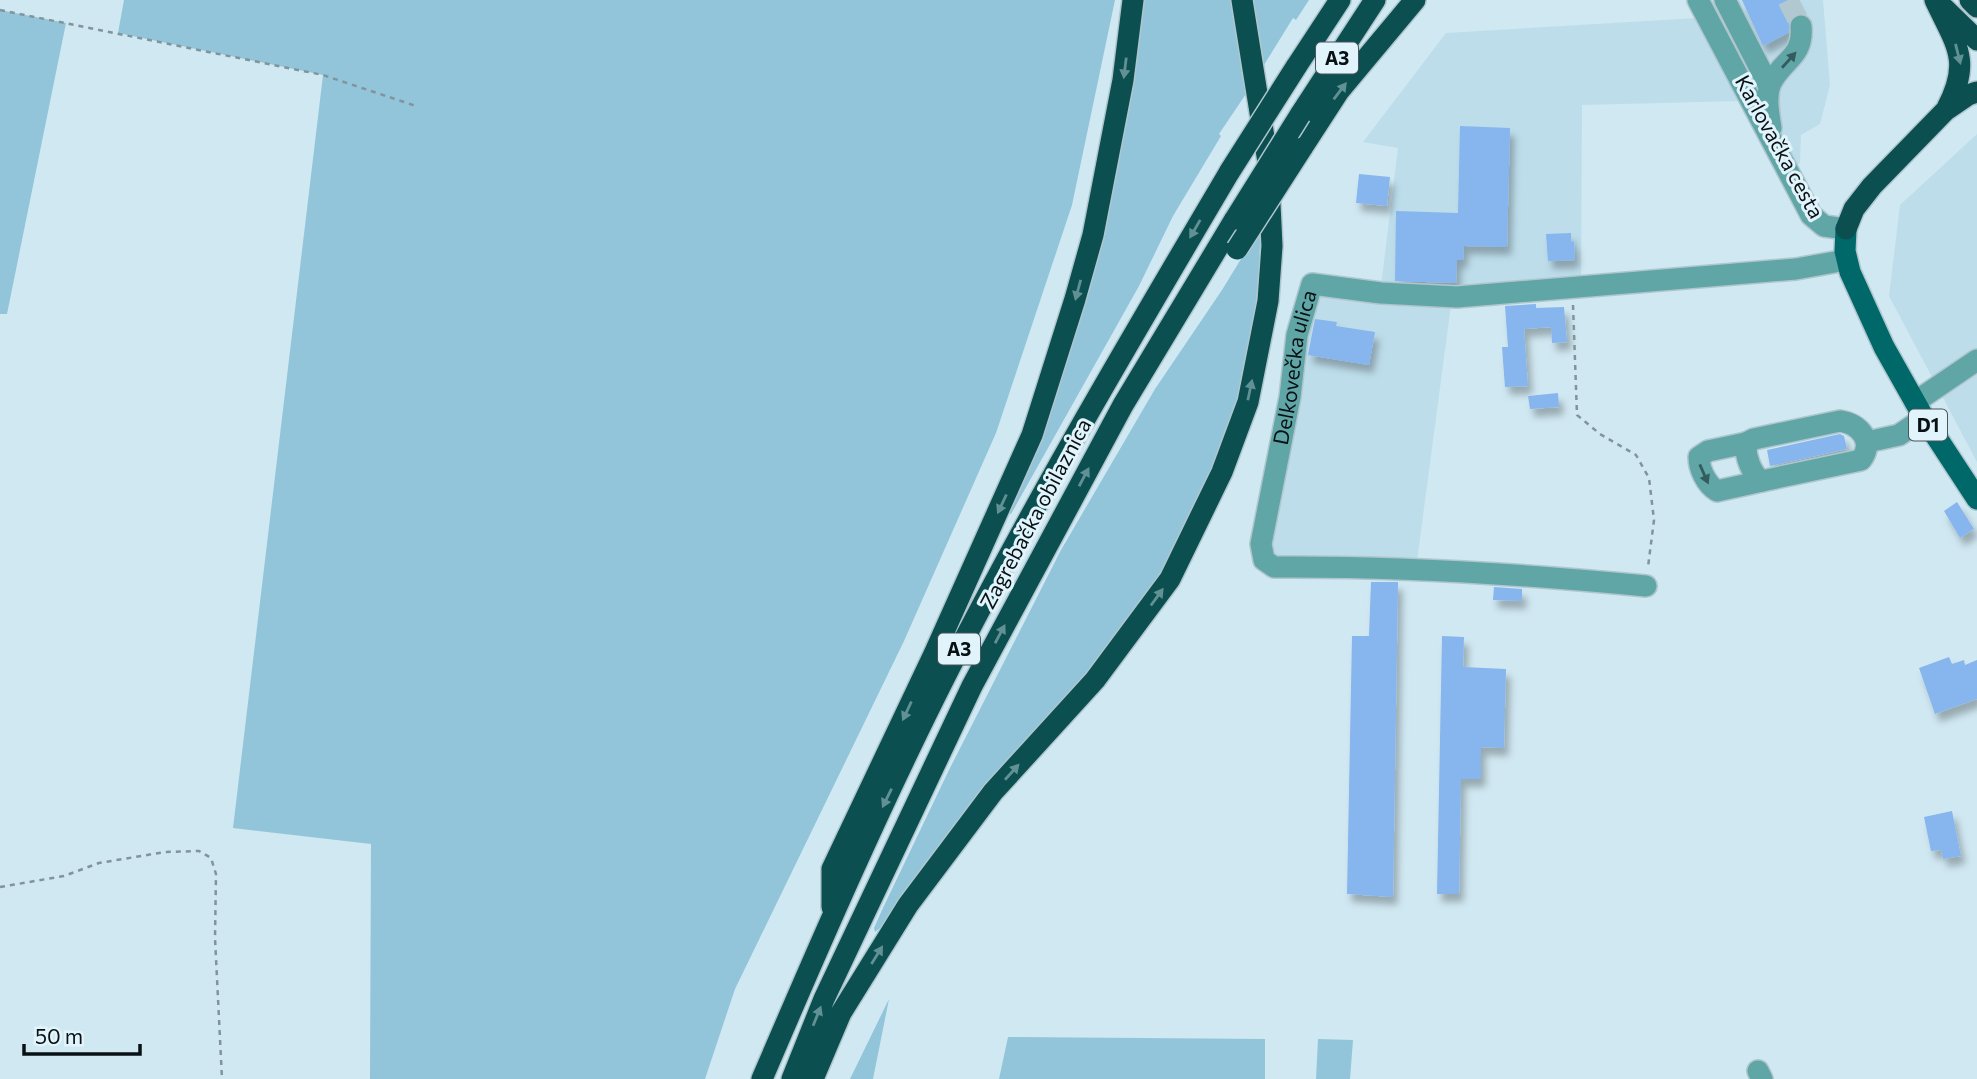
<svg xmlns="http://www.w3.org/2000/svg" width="1977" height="1079" font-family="Commissioner,sans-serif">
<defs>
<filter id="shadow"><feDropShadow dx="4.5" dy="8" stdDeviation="3.5" flood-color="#0004"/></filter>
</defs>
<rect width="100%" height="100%" fill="#d0e8f2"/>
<path fill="#bdddeb" d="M1689,0H1823L1830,85L1820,124L1801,135L1800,163L1779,176L1740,101L1582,105L1581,281L1462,289L1381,286L1398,148L1363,142L1446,33L1697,18Z
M1977,134V462L1889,296L1900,205Z
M1313,293L1451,305L1417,561H1287L1274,555L1268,545Z"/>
<path fill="#92c5da" d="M124,0H1115L1072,205L996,433L904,641L735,989L705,1079H370L371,844L233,828L323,75L118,33Z
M1142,0H1233L1250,88L1219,134L1221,136L1173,216L1139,286L1011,514L1008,513L1111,194L1129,102Z
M1252,0H1309L1296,20L1293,18L1264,65Z
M0,10L66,23L7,314H0Z
M1260,228C1261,349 1225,474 1159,576C1105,661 1032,733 968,811C954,828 938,846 924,864C912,881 890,922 875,932L874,928L882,910L949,770L1061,550L1155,389L1222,290Z
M889,999L873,1079H850Z
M1008,1037L1265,1039V1079H999Z
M1318,1039L1353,1040L1350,1079H1316Z"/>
<path fill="#87b5ee" filter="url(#shadow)" d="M1742,0H1793L1800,13L1790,19L1788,33L1763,46Z
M1460,126L1510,128L1507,247L1464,246L1463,260H1457L1456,283L1395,281L1396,211L1458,213Z
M1359,174L1390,177L1387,206L1356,203Z
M1571,233V242L1574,241L1575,260L1548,261L1546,234Z
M1536,304V308L1564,307L1567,342L1552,343L1551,327L1524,329L1528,386L1505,387L1502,347H1508L1505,306Z
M1315,319L1337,322L1336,326L1375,332L1369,365L1308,355Z
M1558,393L1559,407L1530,409L1528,396Z
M1840,434L1844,436L1847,449L1770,466L1767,450Z
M1957,502L1974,529L1960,538L1944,511Z
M1371,582H1398L1393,897L1347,894L1352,636H1369Z
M1494,587L1522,589V601L1493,600Z
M1442,636L1464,637L1463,667L1506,669L1504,748L1481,747V779H1461L1459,894H1437Z
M1949,657L1952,664L1964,660L1965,665L1977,660V699L1935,714L1919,668Z
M1952,811L1961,856L1943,859L1941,850L1931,851L1924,817Z"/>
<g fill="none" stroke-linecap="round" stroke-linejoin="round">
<path stroke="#b2c8d1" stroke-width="21" stroke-dasharray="21 10" stroke-linecap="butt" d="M1788,0L1801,26"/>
<defs>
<g id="minor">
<path d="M1698,0L1811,215L1824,226L1846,229"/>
<path d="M1725,0L1769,86"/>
<path d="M1771,128C1769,115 1765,96 1771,83C1783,59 1804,57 1801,26"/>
<path d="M1915,402L1977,360"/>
<path d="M1840,421C1860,424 1875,442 1861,460L1762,481C1751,474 1745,456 1746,443L1754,439Z"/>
<path d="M1867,442L1899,435L1924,418"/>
<path d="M1746,443L1708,451L1699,457C1699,469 1706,484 1717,491L1762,481"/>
<path id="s1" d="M1646,586C1522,574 1398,566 1274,567L1264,560L1261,544L1290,397L1297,335L1312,284L1381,293L1457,297L1796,269L1846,260"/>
<path d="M1758,1071L1762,1079"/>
</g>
<path id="major" d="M1846,229L1845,251L1850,272L1884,347L1924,418L1977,499"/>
<path id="highway" d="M1935,0C1956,45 1972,60 1947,108
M1970,0L1977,7
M1945,9L1977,40
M1296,67L1340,0
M1300,115L1375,0
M1302,148L1339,91L1415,0
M1846,229L1854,209L1872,186L1946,110L1968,95L1977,92
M832,907V869L934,654L1032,435L1075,299L1093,235L1123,80L1133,0
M762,1079C821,941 881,803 949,669C1036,499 1133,335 1230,171
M792,1079L824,999L972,686L1123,405L1235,219
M813,1079L841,1013L908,905L993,792L1095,680L1170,579L1222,472L1248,402L1268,301L1272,246L1268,162L1242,0"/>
</defs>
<use href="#minor" stroke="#b0c6ce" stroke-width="24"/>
<use href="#major" stroke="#b0c6ce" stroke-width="24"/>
<use href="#highway" stroke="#b0c6ce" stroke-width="24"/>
<path stroke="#82949b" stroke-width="2.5" stroke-dasharray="5 5" stroke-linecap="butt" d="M0,10L323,75L416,106
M1573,305L1577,415L1600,434L1636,455L1649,478L1654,520L1648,567
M0,887L64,876L99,863L165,852L199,851L211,858L216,874L215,938L222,1079"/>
<use href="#minor" stroke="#60a6a7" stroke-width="21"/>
<use href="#major" stroke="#01686a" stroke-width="21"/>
<use href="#highway" stroke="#0b4f51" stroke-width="21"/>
<defs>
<path id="highway-bridge" d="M1230,171L1296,67
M1235,219L1300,115
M1237,249L1302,148"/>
</defs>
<use href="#highway-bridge" stroke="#b0c6ce" stroke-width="24" stroke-linecap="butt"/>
<use href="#highway-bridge" stroke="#0b4f51" stroke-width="21"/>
</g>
<defs><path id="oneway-solid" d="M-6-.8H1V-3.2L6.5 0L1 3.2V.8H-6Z" transform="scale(1.75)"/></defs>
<g fill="#619195">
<use href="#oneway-solid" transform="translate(1958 54) rotate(76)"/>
<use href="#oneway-solid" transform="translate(1125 68) rotate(97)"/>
<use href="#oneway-solid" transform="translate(1340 91) rotate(-53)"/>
<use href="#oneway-solid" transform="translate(1195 229) rotate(120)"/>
<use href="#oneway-solid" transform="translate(1078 290) rotate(105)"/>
<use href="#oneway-solid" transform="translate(1250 390) rotate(-78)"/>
<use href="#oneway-solid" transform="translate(1084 477) rotate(-62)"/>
<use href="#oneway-solid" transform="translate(1002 504) rotate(115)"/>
<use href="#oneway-solid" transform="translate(1157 597) rotate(-54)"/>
<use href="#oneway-solid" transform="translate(1000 634) rotate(-62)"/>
<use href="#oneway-solid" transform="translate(907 711) rotate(115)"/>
<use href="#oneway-solid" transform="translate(1012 772) rotate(-48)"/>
<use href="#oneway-solid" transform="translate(887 798) rotate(116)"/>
<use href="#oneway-solid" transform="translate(877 955) rotate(-58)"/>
<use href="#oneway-solid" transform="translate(817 1016) rotate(-68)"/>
</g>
<g fill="#345c5e">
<use href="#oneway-solid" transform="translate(1789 60) rotate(-48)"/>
<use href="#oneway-solid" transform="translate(1704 474) rotate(66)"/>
</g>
<g text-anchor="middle" stroke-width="6" stroke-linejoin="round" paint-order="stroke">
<g fill="#e1f4fc" stroke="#49555a" stroke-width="2">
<rect x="1316" y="42.5" width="42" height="31" rx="5"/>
<rect x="1909" y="409.5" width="38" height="31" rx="5"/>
<rect x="938" y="633.5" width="42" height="31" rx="5"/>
</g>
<g font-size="19" font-weight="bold" fill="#081114">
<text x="1337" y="65">A3</text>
<text x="1928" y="432">D1</text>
<text x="959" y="656">A3</text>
</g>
<g font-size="21" fill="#081114" stroke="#e1f4fc">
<text transform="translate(1779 147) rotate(61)" y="7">Karlovačka cesta</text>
<text dy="7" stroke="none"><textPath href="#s1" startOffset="581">Delkovečka ulica</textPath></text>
<text transform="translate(1036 514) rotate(-62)" y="7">Zagrebačka obilaznica</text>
</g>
</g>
<path d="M24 1044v10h116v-10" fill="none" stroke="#081114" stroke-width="3.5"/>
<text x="35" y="1044" font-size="21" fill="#081114" stroke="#e1f4fc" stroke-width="5" paint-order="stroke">50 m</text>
</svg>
